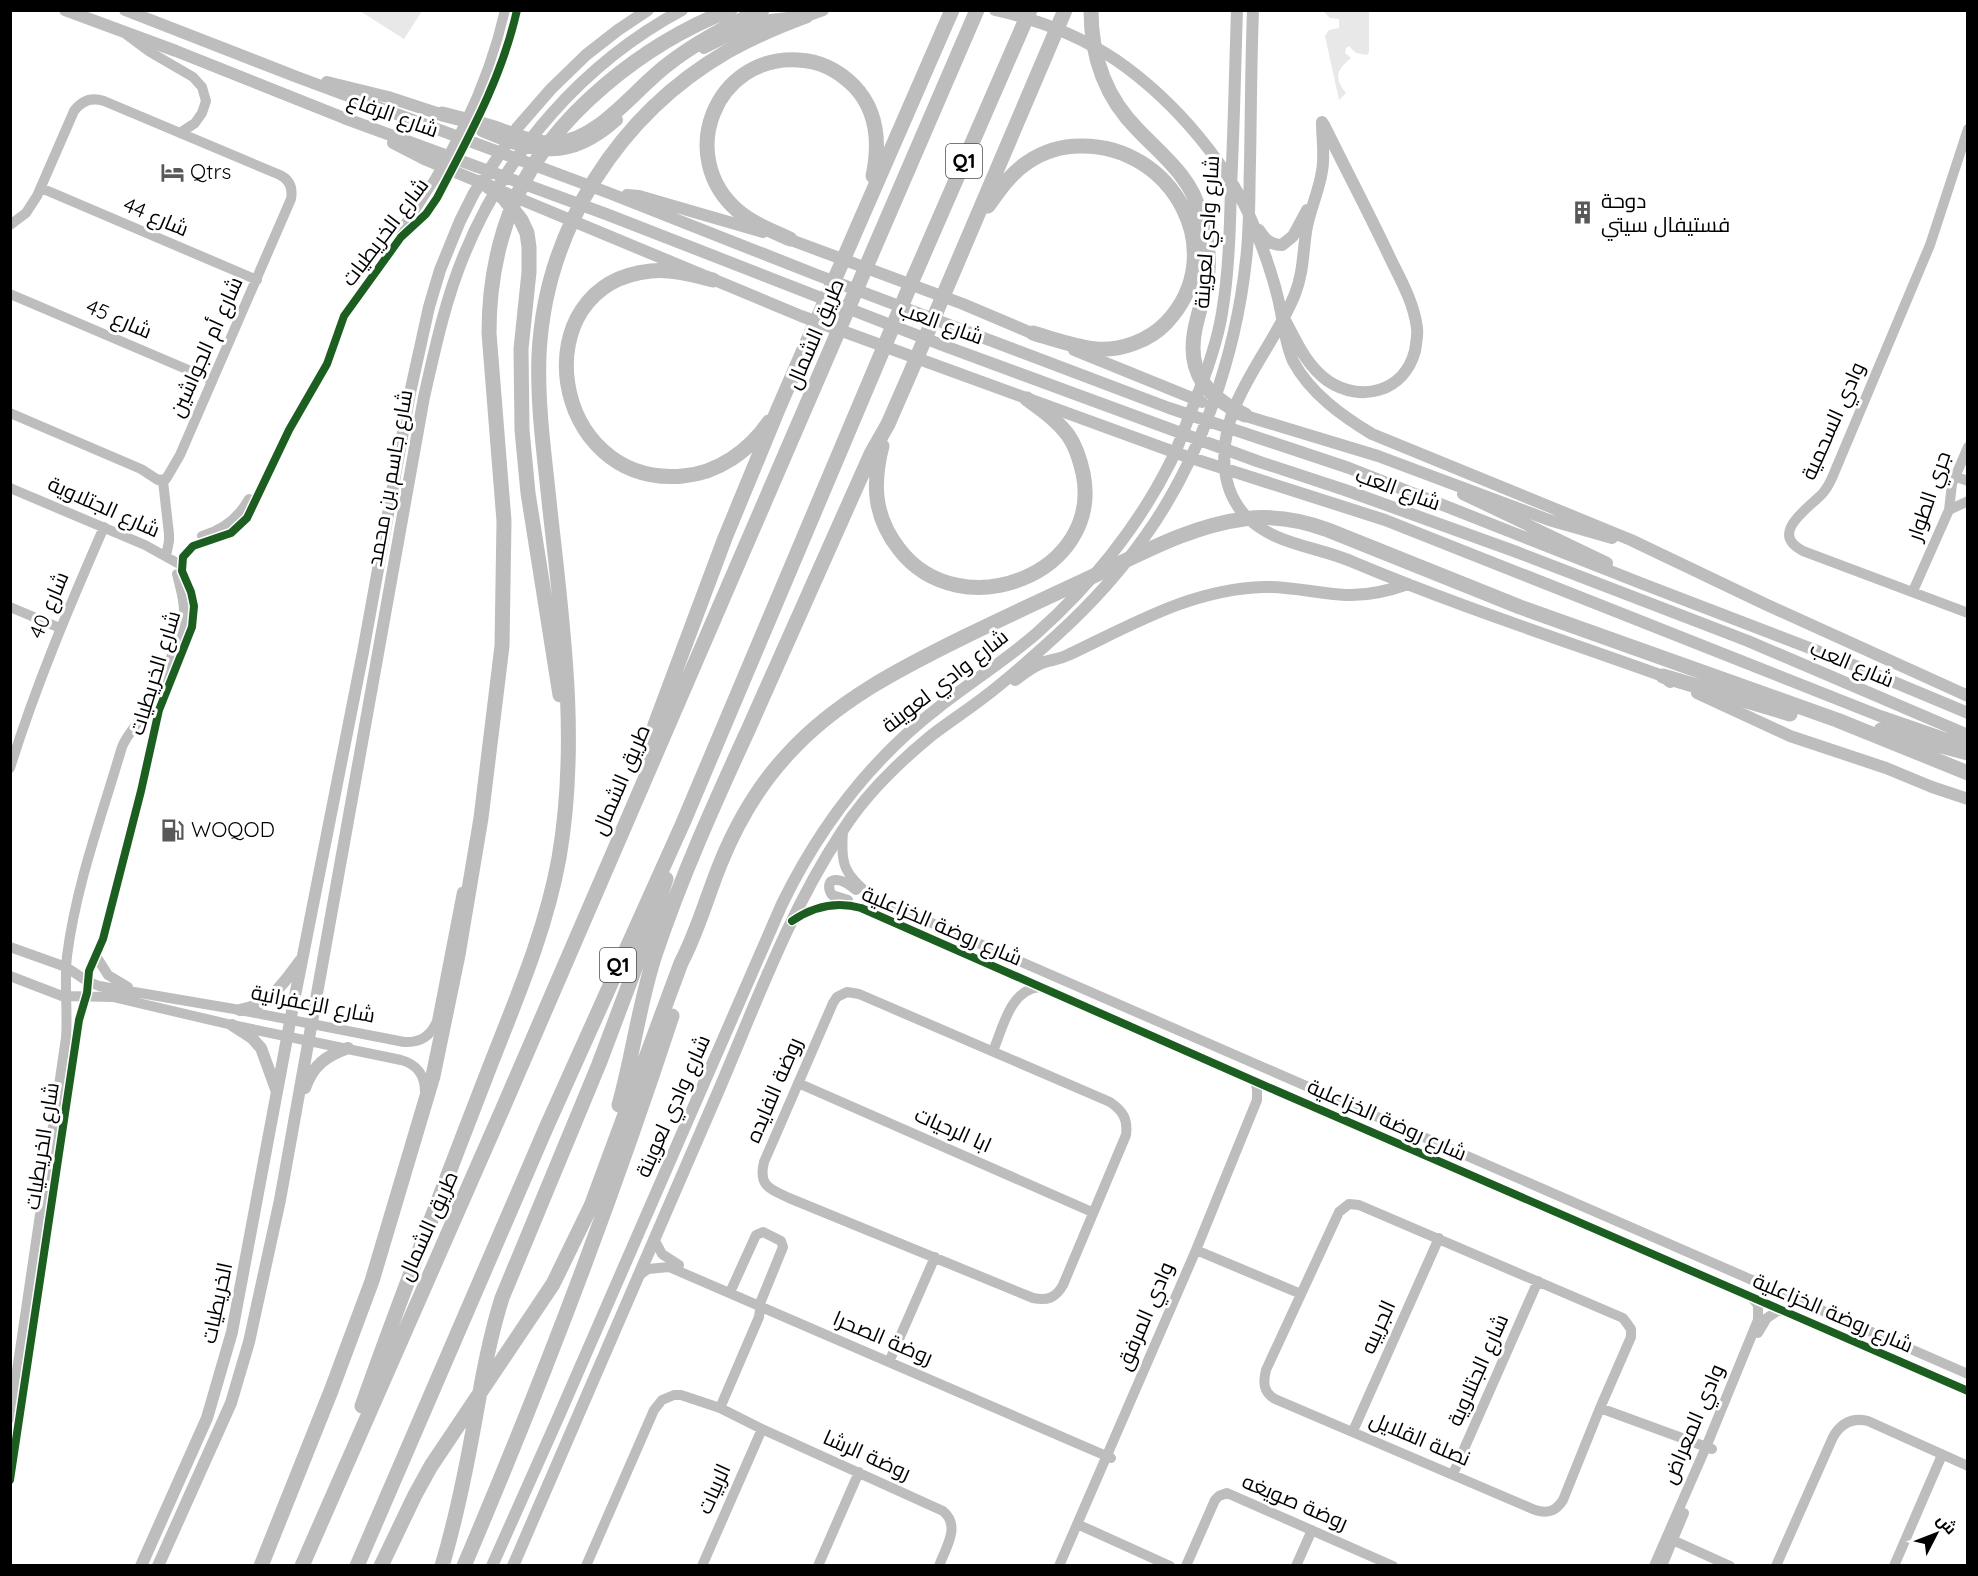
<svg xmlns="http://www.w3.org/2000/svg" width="1978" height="1576" font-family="Quicksand,Cairo,sans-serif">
<rect width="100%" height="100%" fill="#fff"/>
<path fill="#e8e8e8" d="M360,11H422L404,39Z
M1323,11H1369V52L1367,55L1356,53L1349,46L1346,48L1345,53L1351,58C1337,70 1333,77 1346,93L1339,100L1325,36L1329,30L1339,28V19L1330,18Z"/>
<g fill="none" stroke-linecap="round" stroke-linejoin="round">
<path stroke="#bdbdbd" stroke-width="10" d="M127,35L150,52L193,77L202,87L206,101L202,113L195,123L180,133
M1968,129L1930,245L1832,478C1829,484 1827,489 1822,494C1809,508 1768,533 1803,551L1968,613
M41,188L257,280
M10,225L26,213L37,196L74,111C82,100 92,97 104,101L280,175C290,180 293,188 291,199L180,455L166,479L158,480L141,469L10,413
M400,231C448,166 487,89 505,10
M10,294L212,380
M1954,476L1968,481
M163,481L169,534V541L166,556
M10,488L145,545L181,565
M1949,510L1968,501
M202,536C223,530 238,519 249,499
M1913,591L1949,510L1952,484L1968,447
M10,607L60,628
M10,768C36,685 69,607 104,527
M843,829C841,867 843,872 872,897L1968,1374
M848,900L832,895C828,889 827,879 837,880C844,880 851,886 856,890
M792,921C814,906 836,901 861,908L1277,1091L1968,1391
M10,947L66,967L87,981L99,986L240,1010L404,1042C420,1043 431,1036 437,1021L462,892
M96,956L108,975L128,987
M10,976L62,996L113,997L232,1025L401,1060C417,1064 425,1076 425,1092
M847,992L859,994L1110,1102C1123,1111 1128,1119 1126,1135L1063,1285C1056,1298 1047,1301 1033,1298L789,1198C770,1189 758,1186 764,1162L833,1003L837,997Z
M993,1051C1003,1028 1010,989 1040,987
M798,1083L1092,1212
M1349,1204L1359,1205L1623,1318L1631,1329V1337L1600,1408L1563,1500C1556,1511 1548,1514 1535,1510L1275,1399C1263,1392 1263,1382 1266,1370L1339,1212Z
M654,1239L662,1254L679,1265
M1196,1250L1301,1294
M637,1277L648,1269L669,1267L1111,1458
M1758,1333L1767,1318L1779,1310
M889,1362L935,1257
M720,1408L759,1317L761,1301L783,1247L781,1241L763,1232L756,1235L732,1288
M1600,1408L1712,1449
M10,1418L66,1038C68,1011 64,983 67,956C76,885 102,815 122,747C128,732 140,722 147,709C158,690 183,634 184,615C185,601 180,587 177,574
M1353,1431L1439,1238
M1453,1474L1538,1281
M10,1480L79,1020L87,993L89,971L103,939L141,791L159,710L192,627L194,606L191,592L182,571L183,557L193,546L231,533L247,518L289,430L327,364L344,316L401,237L426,214L437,198C468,138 502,78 517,10
M1077,1524L1170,1566
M1668,1538L1730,1566
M586,1566L654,1410L662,1400L674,1395H681L720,1408L762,1429L943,1511C961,1526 946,1547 939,1566
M702,1566L762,1429
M818,1566L859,1472
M1059,1566L1196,1250L1257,1100V1089L1255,1081
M1186,1566L1215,1500L1219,1496L1227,1493L1393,1566
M1296,1566L1312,1530
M1654,1566L1706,1447L1758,1320V1305L1752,1298
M1662,1566L1684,1513
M1776,1566L1833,1437C1841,1423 1852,1417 1868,1421L1968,1466
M1894,1566L1942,1455"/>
<path stroke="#bdbdbd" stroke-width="12" d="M65,10L176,51L344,118L606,214L942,345L1257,461L1345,490L1514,551L1748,641L1968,735
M125,10L297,77L609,193L817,275L1169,408L1349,468L1643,584L1846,662L1968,713
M995,10C1036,19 1080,36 1116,60C1174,100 1233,168 1257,234C1267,259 1276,286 1281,312C1284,329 1286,345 1293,361C1310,393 1342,416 1372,434L1631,540L1765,604L1968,696
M704,48L728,36L770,20L806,16L823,10
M327,82L388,97L449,117
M1322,122C1322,138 1325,155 1322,171C1319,192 1309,211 1306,232C1303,253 1303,274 1295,294C1280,332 1253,365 1237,402C1221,437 1217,482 1243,513C1271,545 1317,546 1353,562C1455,605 1560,639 1663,676L1670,682
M482,131C536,154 569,163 617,120
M393,143L424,159L801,316L1185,456L1385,520L1880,716L1964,745
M627,195L639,196L763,232
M1259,230C1265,239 1270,245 1282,245L1293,236L1307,210
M783,237L963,304L1041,337
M1286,322C1297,343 1307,366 1328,381C1361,403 1404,392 1415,351C1416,343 1418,336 1417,328C1414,304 1402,282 1391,260C1370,215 1346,170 1324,125
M1074,350L1202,402
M1236,413L1378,456L1549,520L1612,538
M1463,494L1607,563
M1015,680C1023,674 1032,667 1042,663C1050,660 1060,659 1068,655C1132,625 1191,589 1264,587C1291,586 1319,594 1346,595C1367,596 1388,591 1408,584
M1697,693L1790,736L1886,768L1932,787L1968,799
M240,1010C270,1005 283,984 300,961
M232,1025L252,1038L261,1048L277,1092
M305,1088C313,1065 326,1056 348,1048
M141,1566L207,1418L232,1332L293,1006L363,652L410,393L429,307L440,270L460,221L474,193L517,128L551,89L586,55L618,30L648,10
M158,1566L231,1403L249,1342L280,1200L424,397C435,349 445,301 464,255C506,152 583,63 682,10
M492,1566L558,1418L782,904C820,826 870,760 939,707C971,682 1006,660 1037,633C1090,586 1138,527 1170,463C1180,444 1186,423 1194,404C1206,374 1217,344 1222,313C1229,271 1230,228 1231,186C1234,127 1235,69 1237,10
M513,1566C580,1410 647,1254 715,1099C754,1009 787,915 841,833C864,796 899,762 932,735C949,722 966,711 983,698C1008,679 1034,656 1057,635C1090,605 1121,571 1146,535C1201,458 1236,354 1246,260C1250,228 1249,195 1250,162C1251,112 1251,61 1253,10"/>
<path stroke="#bdbdbd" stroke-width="15" d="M1091,10C1091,56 1106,98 1138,130C1163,156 1191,177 1200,213C1205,232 1210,251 1208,271C1206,291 1199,310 1195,329C1186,374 1208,397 1245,415
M442,114C458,118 475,122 491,127C513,134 533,145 557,143C599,140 634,90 667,65C696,42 729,25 762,10
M488,186L504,198L521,220L527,233L529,247V272L521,349L522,430L528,493L560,695
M988,206C1000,189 1011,173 1028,162C1043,152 1062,146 1080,146C1172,144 1233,253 1166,323C1149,341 1120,351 1096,349C1075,347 1053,339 1033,333
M790,239C772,231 752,223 738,211C675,157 715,55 798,60C821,61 838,70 854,86C878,111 880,143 873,176
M713,280C693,275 672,269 651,271C520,284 549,488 683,476C718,473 749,451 769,422
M882,446C872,485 874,517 899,549C960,629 1104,574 1083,473C1080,460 1076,446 1068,435C1057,420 1042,410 1027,399
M1663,676L1790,714
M1881,730L1968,753
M647,753L655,725L725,538L779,407L952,10
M619,1105C633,1055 639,1004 655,955C681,877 715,802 749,728C789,637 830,546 871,454L888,424L912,369L1065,10
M362,1406C401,1296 443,1188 485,1079C513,1006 545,935 559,858C579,742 563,626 550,510C545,459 537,407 539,355C545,229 619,114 728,51C753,37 779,26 806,16
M261,1566L331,1391L372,1281L433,1076L458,955L481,818L502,646L504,521L489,333C489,288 497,242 515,200C552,115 645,43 730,10
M302,1566L503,1108L977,10
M357,1566L546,1128L683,823L912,281L1030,10
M381,1566L415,1495L431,1466L553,1284L591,1206L681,963C698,931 707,896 721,862C737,823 759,785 788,754C836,701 901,668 964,637C1005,617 1046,598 1087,579C1137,556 1189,526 1244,519C1272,515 1301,520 1328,530L1520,607L1837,720L1968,773
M442,1566C457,1516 467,1465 476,1414C483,1375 490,1336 502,1298L599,1064L648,934L666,879
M464,1566C541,1385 611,1202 672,1016"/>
<defs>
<path id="cycleway" d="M792,921C814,906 836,901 861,908L1277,1091L1968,1391
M10,1480L79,1020L87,993L89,971L103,939L141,791L159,710L192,627L194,606L191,592L182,571L183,557L193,546L231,533L247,518L289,430L327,364L344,316L401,237L426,214L437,198C468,138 502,78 517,10"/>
</defs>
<use href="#cycleway" stroke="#fff" stroke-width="11"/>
<use href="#cycleway" stroke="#1b5e20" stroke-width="8"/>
</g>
<defs>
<symbol id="hotel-bare" viewBox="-9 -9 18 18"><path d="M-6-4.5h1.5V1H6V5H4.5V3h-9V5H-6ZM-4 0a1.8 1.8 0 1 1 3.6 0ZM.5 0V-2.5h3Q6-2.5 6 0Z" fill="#595959" stroke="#fff" stroke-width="2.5" paint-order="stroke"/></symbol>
<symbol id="building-bare" viewBox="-9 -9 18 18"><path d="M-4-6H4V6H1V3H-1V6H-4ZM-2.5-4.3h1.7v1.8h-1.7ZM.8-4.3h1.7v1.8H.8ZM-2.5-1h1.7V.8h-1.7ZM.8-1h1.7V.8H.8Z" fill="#595959" stroke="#fff" stroke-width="2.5" paint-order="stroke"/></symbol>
<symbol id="fuel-bare" viewBox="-9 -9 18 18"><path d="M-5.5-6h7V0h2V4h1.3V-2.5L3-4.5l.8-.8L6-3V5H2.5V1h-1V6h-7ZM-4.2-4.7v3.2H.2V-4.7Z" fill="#595959" stroke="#fff" stroke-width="2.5" paint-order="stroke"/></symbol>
</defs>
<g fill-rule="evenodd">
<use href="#hotel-bare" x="156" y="156" width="33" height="33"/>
<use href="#building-bare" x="1566" y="196" width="33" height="33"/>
<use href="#fuel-bare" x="156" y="814" width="33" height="33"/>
</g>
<g text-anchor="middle" stroke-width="6" stroke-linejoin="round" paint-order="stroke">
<g fill="#fff" stroke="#4c4c4c" stroke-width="1.5">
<rect x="946" y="144" width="36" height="34" rx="4.5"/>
<rect x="600" y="948" width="36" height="34" rx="4.5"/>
</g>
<g font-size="20" font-weight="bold" fill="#000">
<text x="964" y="168">Q1</text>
<text x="618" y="972">Q1</text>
</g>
<g font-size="21" fill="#000" stroke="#fff">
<text transform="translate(393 115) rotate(20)" y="7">شارع الرفاع</text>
<text transform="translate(156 217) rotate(23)" y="7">شارع 44</text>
<text transform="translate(385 232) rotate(-53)" y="7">شارع الخريطيات</text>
<text transform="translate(1207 232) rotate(-86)" y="7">شارع وادي لعوينة</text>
<text transform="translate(119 319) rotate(23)" y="7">شارع 45</text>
<text transform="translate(941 323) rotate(20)" y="7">شارع العب</text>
<text transform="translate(815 334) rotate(-67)" y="7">طريق الشمال</text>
<text transform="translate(206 347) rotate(-66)" y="7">شارع أم الجواشين</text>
<text transform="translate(1833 421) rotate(-66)" y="7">وادي السحمية</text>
<text transform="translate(390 478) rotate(-80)" y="7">شارع جاسم بن محمد</text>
<text transform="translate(1398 489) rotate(20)" y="7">شارع العب</text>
<text transform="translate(1929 496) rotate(-71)" y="7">جري الطوار</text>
<text transform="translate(104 507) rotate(24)" y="7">شارع الجتلاوية</text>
<text transform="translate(49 605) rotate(-67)" y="7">شارع 40</text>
<text transform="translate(1852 664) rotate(23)" y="7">شارع العب</text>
<text transform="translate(155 673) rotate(-73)" y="7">شارع الخريطيات</text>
<text transform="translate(945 681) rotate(-38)" y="7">شارع وادي لعوينة</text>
<text transform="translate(621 780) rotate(-67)" y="7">طريق الشمال</text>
<text transform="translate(942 926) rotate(23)" y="7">شارع روضة الخزاعلية</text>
<text transform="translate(313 1004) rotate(11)" y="7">شارع الزعفرانية</text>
<text transform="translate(774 1090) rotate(-67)" y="7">روضة الفايده</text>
<text transform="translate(673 1106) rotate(-66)" y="7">شارع وادي لعوينة</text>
<text transform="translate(1387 1120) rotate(24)" y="7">شارع روضة الخزاعلية</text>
<text transform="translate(953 1130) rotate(24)" y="7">ابا الرحيات</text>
<text transform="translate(42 1146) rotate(-81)" y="7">شارع الخريطيات</text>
<text transform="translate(428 1226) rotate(-66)" y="7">طريق الشمال</text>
<text transform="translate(217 1303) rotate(-78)" y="7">الخريطيات</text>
<text transform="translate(1833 1313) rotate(23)" y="7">شارع روضة الخزاعلية</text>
<text transform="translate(1145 1316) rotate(-67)" y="7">وادي المرفق</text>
<text transform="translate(1378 1327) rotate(-66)" y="7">الجريبه</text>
<text transform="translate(883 1338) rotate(23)" y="7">روضة الصحرا</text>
<text transform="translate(1478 1370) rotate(-66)" y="7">شارع الجتلاوية</text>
<text transform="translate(1693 1424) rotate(-67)" y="7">وادي المعراض</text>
<text transform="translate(1420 1439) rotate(23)" y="7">نصلة القلايل</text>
<text transform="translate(867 1455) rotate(24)" y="7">روضة الرشا</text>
<text transform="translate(714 1489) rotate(-66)" y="7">الربيات</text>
<text transform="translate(1295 1502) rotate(23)" y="7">روضة صويغه</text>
</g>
<g font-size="21" fill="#000" stroke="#fff" text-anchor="start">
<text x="190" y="179">Qtrs</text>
<text x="1601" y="208">دوحة<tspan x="1601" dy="24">فستيفال سيتي</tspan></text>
<text x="191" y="837">WOQOD</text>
</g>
</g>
<rect width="1978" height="1576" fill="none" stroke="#000000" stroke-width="24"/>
<g transform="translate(1936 1534) rotate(48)" stroke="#ffffff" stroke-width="4.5" paint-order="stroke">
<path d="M0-4.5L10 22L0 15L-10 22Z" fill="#000000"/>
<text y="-9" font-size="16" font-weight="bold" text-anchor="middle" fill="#000000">ش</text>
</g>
</svg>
